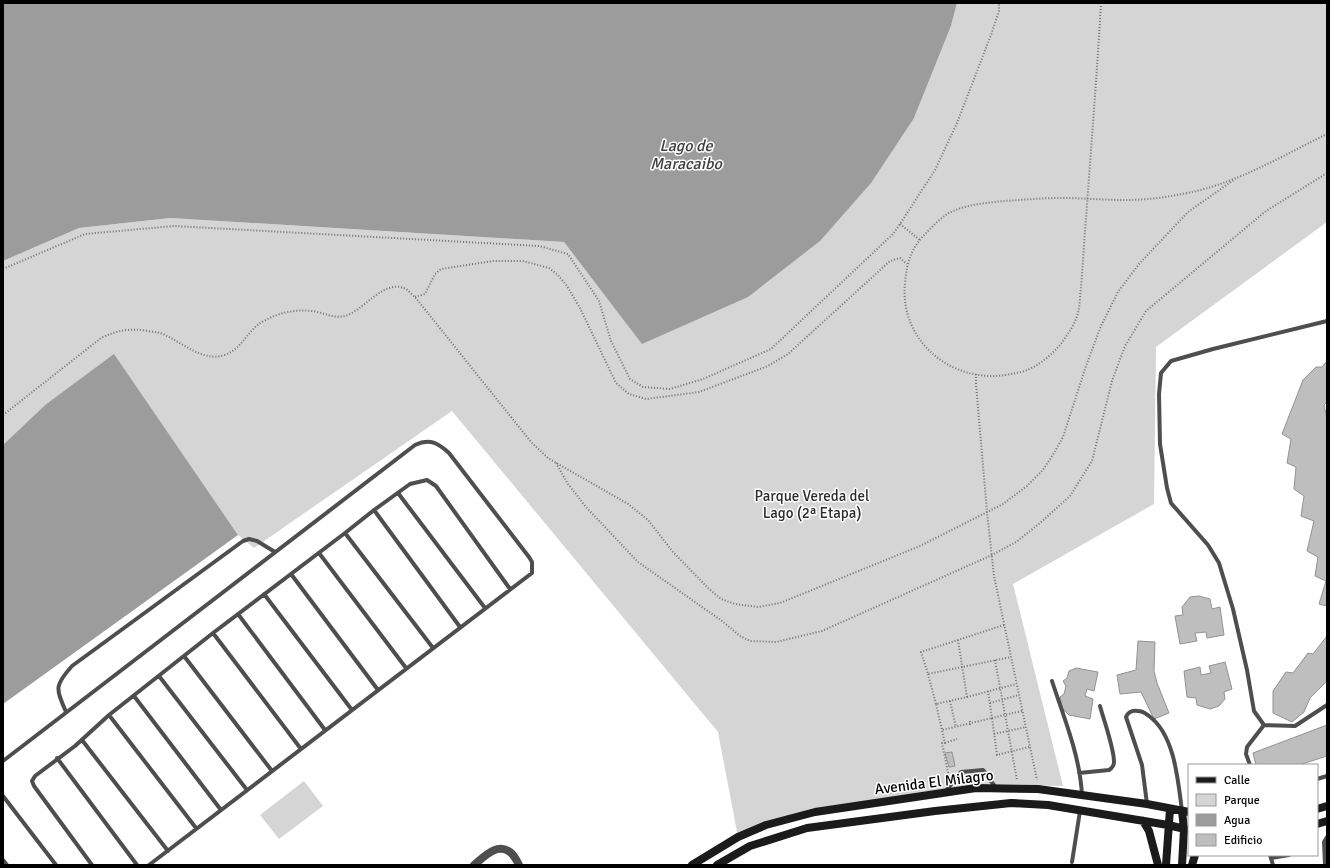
<svg xmlns="http://www.w3.org/2000/svg" width="1330" height="868" font-family="Signika,sans-serif">
<rect width="100%" height="100%" fill="#fff"/>
<path fill="#d5d5d5" d="M957,3H1327V222L1156,347L1154,504L1013,584L1063,786L973,784L874,803L815,812L738,837L718,732L452,411L254,548L238,535L114,355L45,405L3,445V261L79,228L170,218L564,242L642,343L914,118L951,26Z
M304,781L323,806L279,839L260,815Z"/>
<path fill="#9c9c9c" d="M3,3H957L951,26L914,118L871,183L820,241L748,297L642,344L564,242L170,218L79,228L3,261Z
M114,354L238,535L3,704V445L45,405Z"/>
<path fill="#bebebe" stroke="#929292" d="M1327,361V402L1324,405L1327,418V606L1319,604L1326,581L1315,576L1318,557L1307,551L1314,521L1301,516L1304,496L1294,489L1296,467L1287,463L1291,439L1282,434L1303,380L1316,367H1322Z
M1199,596L1210,599L1212,609L1220,607L1224,635L1207,638L1206,632L1195,633L1197,641L1180,644L1175,616L1183,615L1182,607L1190,597Z
M1327,636V681L1310,698L1304,712L1292,722L1273,713V691L1286,672L1293,673L1308,653L1313,654Z
M1138,641L1155,642L1154,671L1157,683L1169,713L1154,719L1141,692L1120,694L1117,675L1136,670Z
M1225,662L1232,689L1224,692L1225,699L1219,706L1210,709L1197,705L1196,698L1187,697L1184,671L1200,667L1201,675L1211,673L1209,666Z
M1076,668L1098,672L1094,691L1087,689L1085,696L1093,699L1090,719L1069,715L1062,708L1060,697L1064,694L1066,686L1063,681L1067,678L1069,671Z
M1327,725V756L1299,765H1256L1253,753Z
M952,752L955,766L949,767L945,753Z"/>
<g fill="none" stroke-linecap="round" stroke-linejoin="round">
<path stroke="#707070" stroke-width="2" stroke-dasharray="1 2" stroke-linecap="butt" d="M1101,3C1097,75 1091,147 1086,219C1084,241 1083,264 1081,287C1080,295 1080,305 1078,313C1075,324 1067,336 1060,345C1051,355 1040,365 1027,370C1022,372 1016,373 1011,374C955,386 899,343 905,283C907,261 911,248 927,232C933,226 940,219 947,214C963,205 985,203 1003,201C1022,200 1041,198 1061,198C1082,198 1103,200 1124,200C1143,200 1163,198 1182,194C1234,185 1280,157 1327,134
M900,224L920,240
M3,269L85,234L174,226L539,246L568,254L599,301L611,341L630,379L643,387L670,389L703,379L771,349L893,234L900,224L935,170L957,123L991,35L999,11V3
M415,297L425,294L435,274L441,269L493,261H523L549,268L558,275L567,286L580,308L616,383L629,394L646,399L699,392L768,366L788,354L890,261L900,258L907,264
M976,374V384L987,512L994,576L1037,780
M3,415L101,338C118,330 130,328 148,331C153,332 158,332 163,334C183,343 205,364 227,354C243,347 248,330 262,322C277,313 295,309 312,311C323,312 333,319 345,316C365,310 384,278 406,289C409,291 412,295 415,297L531,442L548,458L628,504L648,520L673,552L708,588L721,599L735,604L758,607L780,603L920,546L1003,504L1027,486L1043,470L1054,453L1063,437L1086,366L1101,326L1118,292L1139,264L1188,212L1235,179
M556,463L568,484L586,507L638,562L722,621L740,636L750,641L776,642L822,631L992,555L1016,542L1040,523L1070,496L1092,461L1112,381L1125,346L1146,311L1266,211L1327,173
M1004,625L921,652L928,674L1011,657
M958,640L967,697L936,704L942,730L992,718L997,755L1029,747
M995,660L1017,780
M928,674L936,704
M988,691L992,718L1022,711
M967,697L1016,684
M950,701L956,727
M990,703L1019,695
M970,721V726
M942,731L945,743H942L949,777
M994,734L1026,727
M945,743L957,739"/>
<path stroke="#4e4e4e" stroke-width="4" d="M398,493L485,608
M374,510L460,627
M345,533L433,648
M319,553L406,668
M291,574L378,690
M264,594L352,710
M238,614L325,730
M213,633L301,749
M184,656L272,771
M159,676L247,790
M1052,681C1064,718 1080,756 1082,795
M134,696L221,810
M66,712C56,688 54,686 72,666L243,541L249,539L257,541L275,552
M109,715L196,828
M1264,725L1254,711L1247,670L1233,609L1219,563L1208,545L1171,503L1167,488L1160,444L1159,394L1161,373L1171,361L1213,349L1327,321
M1264,725L1295,726L1327,705
M82,740L168,851
M57,758L137,865
M3,761L415,445C430,438 438,443 449,453L529,557L532,562V573L149,865
M1250,765L1246,754L1247,747L1264,725
M1079,773L1109,770C1112,768 1114,766 1114,762C1114,748 1104,721 1100,706
M1317,779L1327,776
M945,792L961,772L983,770L996,788
M3,796L56,865
M1147,804L1142,765L1126,717C1128,712 1132,710 1138,711C1143,711 1145,713 1149,716C1175,735 1178,781 1182,811
M1270,855L1273,865
M1271,858L1289,855
M3,860L7,865
M1072,862L1080,811
M92,865L34,786L32,781L35,776L75,746L109,715L213,633L345,533L374,510L410,484L427,480L436,486L510,589
M1325,865L1324,842L1327,837"/>
<path stroke="#4e4e4e" stroke-width="8" d="M474,865C484,857 497,842 510,852C514,855 517,861 519,865"/>
<path stroke="#1b1b1b" stroke-width="8" d="M1317,809L1327,806
M1182,811L1184,829L1182,865
M1143,821L1149,831L1158,865
M1317,824L1327,821
M692,865L738,837L766,825L815,812L976,788L1038,789L1147,804L1189,812
M717,865L750,846L807,828L935,811L1011,803L1048,805L1168,825L1189,830
M1166,865L1170,809
M1192,865L1195,855"/>
</g>
<g text-anchor="middle" stroke-width="3" stroke-linejoin="round" paint-order="stroke">
<g font-size="15" fill="#2c2c2c" stroke="#fff">
<text x="812" y="501">Parque Vereda del<tspan x="812" dy="17">Lago (2ª Etapa)</tspan></text>
</g>
<g font-size="15" fill="#000" stroke="#fff">
<text transform="translate(934 782) rotate(-7)" y="5">Avenida El Milagro</text>
</g>
<g font-size="16" font-style="italic" fill="#3d3d3d" stroke="#fff">
<text x="686" y="151">Lago de<tspan x="686" dy="18">Maracaibo</tspan></text>
</g>
</g>
<rect width="1330" height="868" fill="none" stroke="#000000" stroke-width="8"/>
<rect x="1188" y="764" width="130" height="92" fill="#ffffff" stroke="#999999"/>
<rect x="1196" y="777" width="20" height="6" fill="#1b1b1b" stroke="#999999"/>
<text x="1224" y="784" font-size="12" fill="#000000">Calle</text>
<rect x="1196" y="794" width="20" height="12" fill="#d5d5d5" stroke="#999999"/>
<text x="1224" y="804" font-size="12" fill="#000000">Parque</text>
<rect x="1196" y="814" width="20" height="12" fill="#9c9c9c" stroke="#999999"/>
<text x="1224" y="824" font-size="12" fill="#000000">Agua</text>
<rect x="1196" y="834" width="20" height="12" fill="#bebebe" stroke="#999999"/>
<text x="1224" y="844" font-size="12" fill="#000000">Edificio</text>
</svg>
